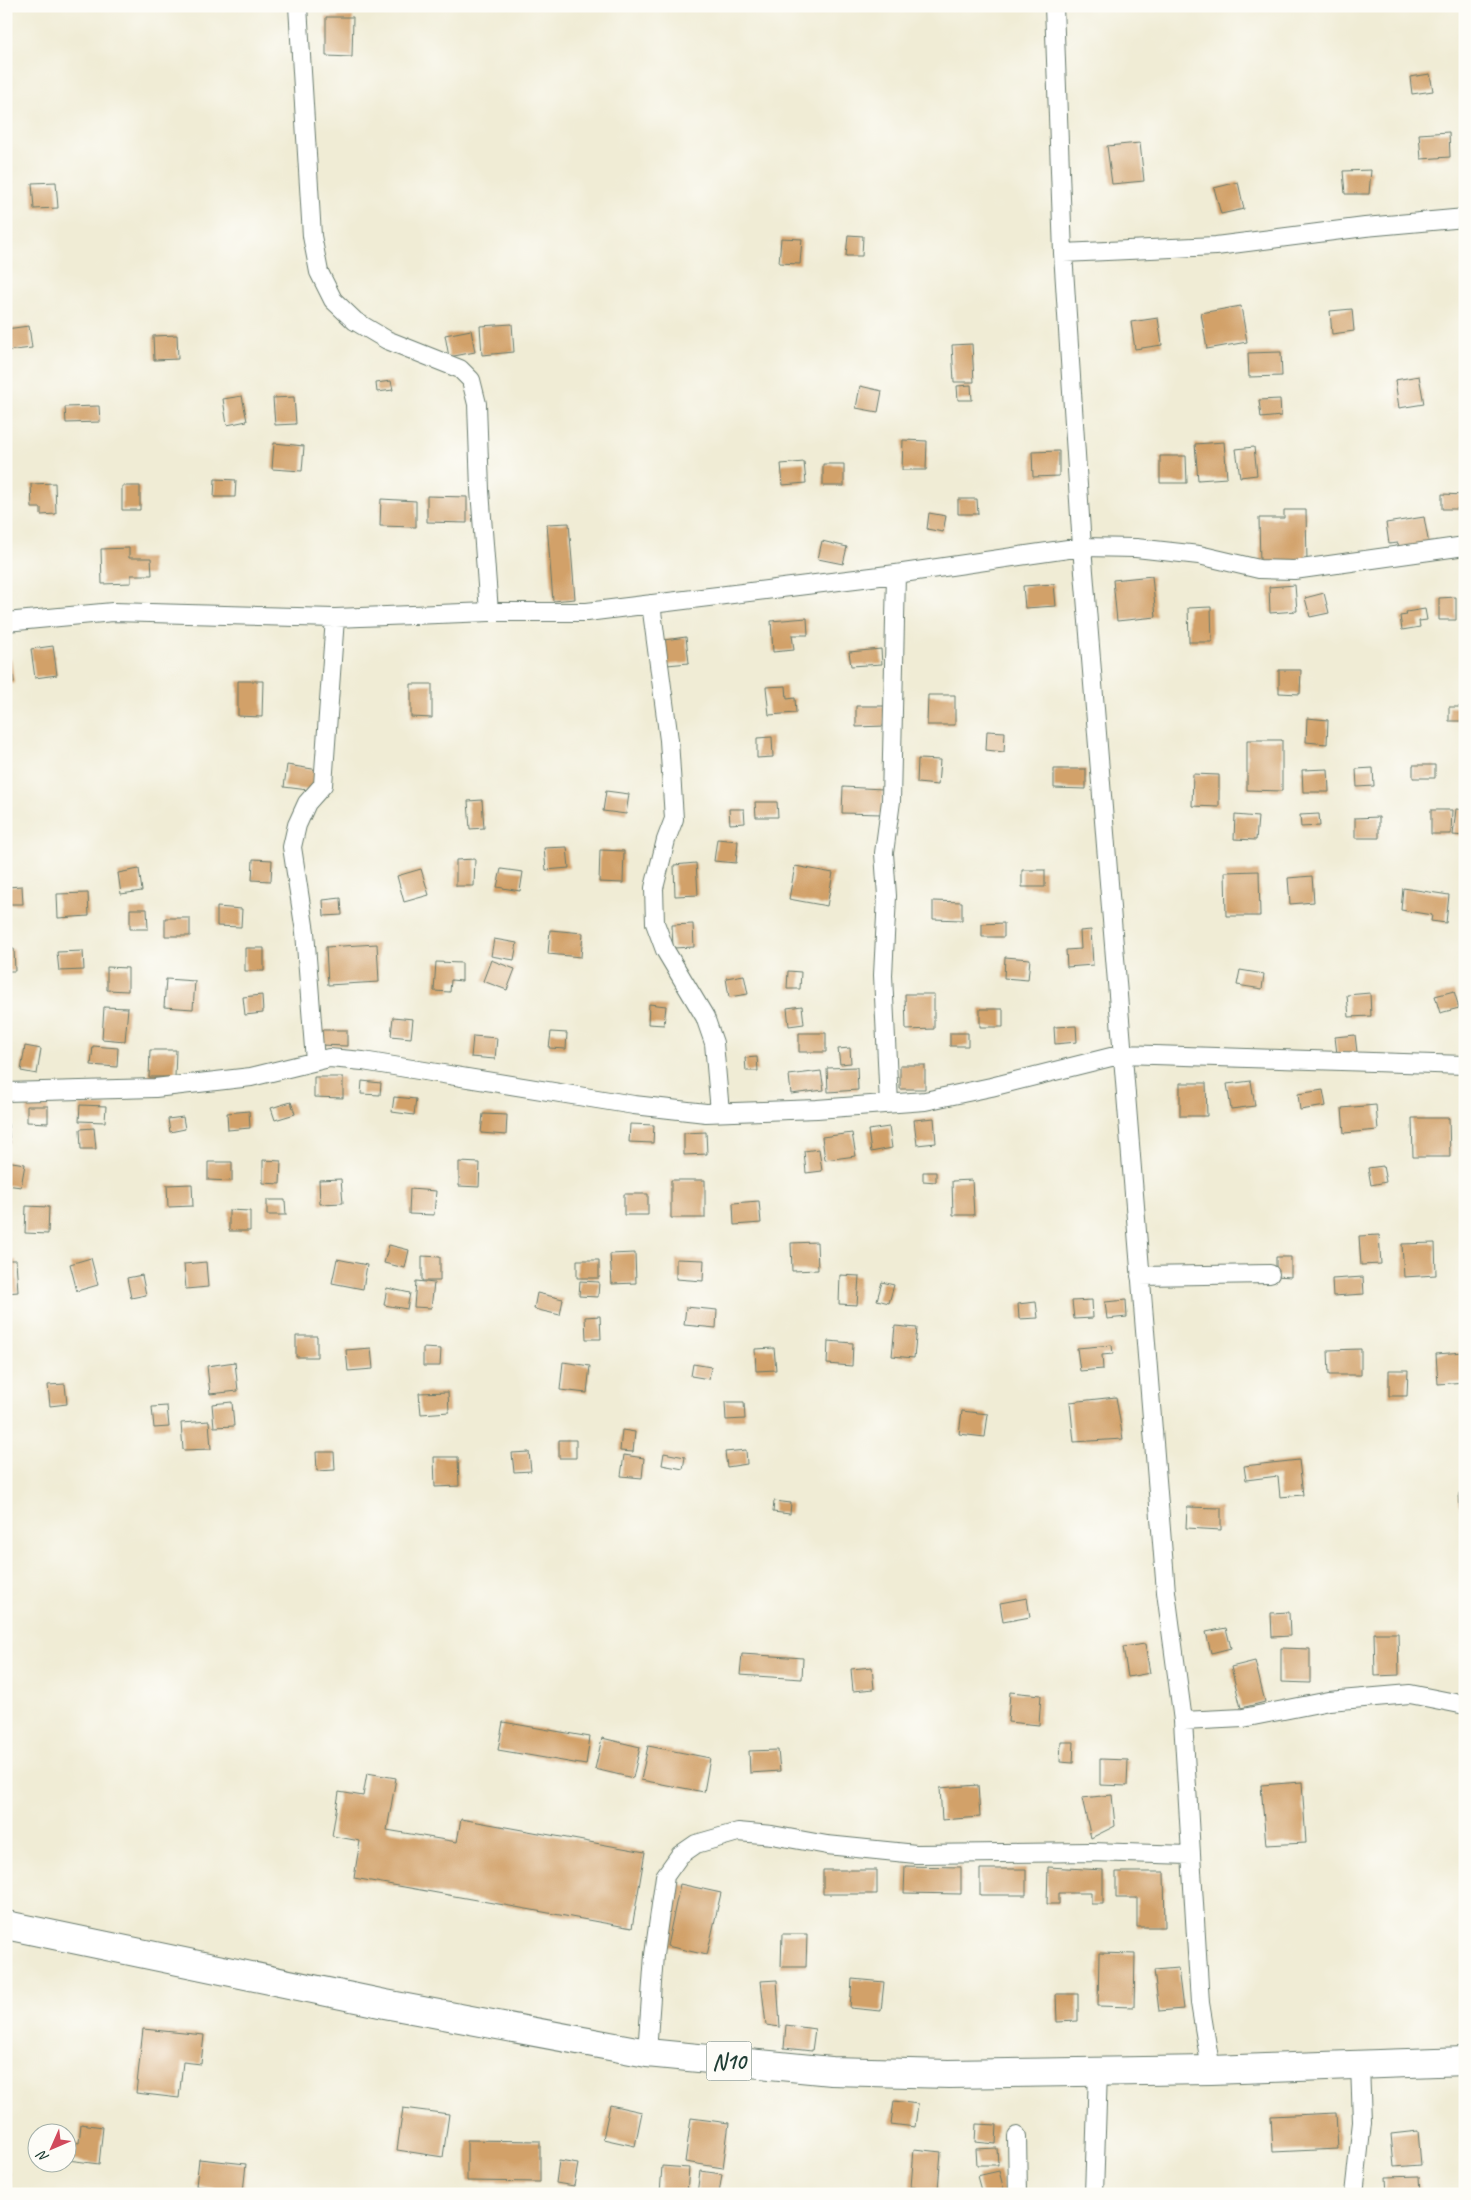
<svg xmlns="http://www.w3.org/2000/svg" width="1471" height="2200" font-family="Caveat,sans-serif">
<rect width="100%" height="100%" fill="#fdfcf7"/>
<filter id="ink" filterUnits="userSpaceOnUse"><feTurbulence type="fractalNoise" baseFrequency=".02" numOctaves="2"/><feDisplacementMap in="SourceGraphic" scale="10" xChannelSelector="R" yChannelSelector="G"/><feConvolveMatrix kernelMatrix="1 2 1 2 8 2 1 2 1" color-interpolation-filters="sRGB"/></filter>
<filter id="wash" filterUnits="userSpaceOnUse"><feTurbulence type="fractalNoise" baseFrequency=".0096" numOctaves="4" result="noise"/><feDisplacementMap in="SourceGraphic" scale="20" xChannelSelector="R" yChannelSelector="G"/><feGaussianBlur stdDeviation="1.12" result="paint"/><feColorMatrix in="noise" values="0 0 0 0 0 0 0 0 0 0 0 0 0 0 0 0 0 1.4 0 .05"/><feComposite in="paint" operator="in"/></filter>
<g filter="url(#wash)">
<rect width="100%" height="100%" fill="#f0ecd5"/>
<g id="blocks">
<path fill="#d2a169" d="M326,17H353L352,57L326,56Z
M1430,74L1433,91L1412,94L1410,77Z
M1449,132L1450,157L1421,159L1419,134Z
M1140,143L1144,181L1112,184L1107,146Z
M1371,170L1369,194H1345L1343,171Z
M56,182L58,208L34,209L32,183Z
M1238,182L1244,209L1221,214L1214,188Z
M848,235L863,236L862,256H846Z
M781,238L802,239L800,264L779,263Z
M1241,306L1247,342L1207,349L1201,313Z
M1352,309L1354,331L1332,334L1330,311Z
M1158,318L1162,345L1135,349L1131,322Z
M512,324L514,352L482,355L480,326Z
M29,326L32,348L6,351V329Z
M471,330L475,352L449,357L445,335Z
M177,335L178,359L154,360L153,336Z
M972,344L974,382H954L952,345Z
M1281,352L1282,376L1249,377L1248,353Z
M1419,376L1424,404L1399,408L1395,380Z
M391,381L393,390L377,392L376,383Z
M971,385L972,400H958L957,386Z
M860,386L882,391L878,412L856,408Z
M242,396L247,421L227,425L223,399Z
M294,397L296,424L275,425L273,398Z
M1280,399L1281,416L1261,418L1259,400Z
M99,406L100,422L66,423L65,407Z
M903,440L927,441L926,470H902Z
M1224,442L1227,478L1198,480L1195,444Z
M274,443L304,446L302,471L272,469Z
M1254,447L1257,475L1240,477L1236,449Z
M1059,451V476L1033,477L1032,452Z
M1160,456H1186L1187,483H1160Z
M804,462L806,483L783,485L781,464Z
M823,464H844V486H823Z
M215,479L236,480L235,497H214Z
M55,483L56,514L41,515V508H32L31,484Z
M122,486H140V510H122Z
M1442,494L1465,495V509H1442Z
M427,496L467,497V523L427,522Z
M381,499L416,501V527L380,526Z
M958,499H977L978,514H958Z
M1284,510H1306L1307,563L1260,564L1259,518H1284Z
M929,513L946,516L943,532L927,529Z
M1424,517L1429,545L1399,550L1398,543L1389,544L1386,523Z
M569,523L575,599L553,601L547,524Z
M822,541L847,547L843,564L818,559Z
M129,548V558H151L152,575H131V583L102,584L101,549Z
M1152,576L1156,617L1117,621L1113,580Z
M1054,584L1056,606L1025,608L1023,586Z
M1295,585L1297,611L1270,613L1269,587Z
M1324,593L1329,613L1310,617L1305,598Z
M1456,597V620H1439V598Z
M1211,607L1212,642H1189L1188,608Z
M1425,609L1427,620L1419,621L1420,627L1402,630L1400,616L1407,615L1406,612Z
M807,618L808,635H792L794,650L773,652L771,621Z
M686,637L689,663L667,665L664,640Z
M53,646L57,675L35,678L31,649Z
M881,649L882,664L851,666L849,652Z
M11,659L14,683L6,684V660Z
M1279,670H1301L1300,694L1279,693Z
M238,681H263L262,717L238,716Z
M411,684H432V718L411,717Z
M786,686L787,699L795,698L796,713L769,715L766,687Z
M928,695H955V725H927Z
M856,706H884L885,726L856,727Z
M1449,707H1465V721H1449Z
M1307,718L1328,720L1327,744L1306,742Z
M987,731L1005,732L1004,752L986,750Z
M772,737L773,757L757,758V738Z
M1247,740H1282V791L1247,790Z
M918,759L940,760L938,785L917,783Z
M287,765L319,770L316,791L284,787Z
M1413,765H1435V778H1413Z
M1373,768L1374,786L1357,787L1356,769Z
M1054,769H1086V789L1054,788Z
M1328,769L1329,792H1303L1302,770Z
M1193,774L1219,775V807L1192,806Z
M843,787L883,789L882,814L842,813Z
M606,791L629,794L626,814L603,811Z
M482,800L484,828L470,829L468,801Z
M755,802H777L778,817H756Z
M729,809H744L745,823L730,824Z
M1456,809L1465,810V836L1453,835Z
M1431,810H1452L1451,834H1431Z
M1319,814L1320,826L1301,827L1300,815Z
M1235,815L1258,817L1256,840L1234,839Z
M1379,817V838H1355V818Z
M717,839L738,841L736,863L714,861Z
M567,847L569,868L546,870L544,848Z
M600,850L624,851L623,883L599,882Z
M253,859L272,860L271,881L252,880Z
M475,859L474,886H456V860Z
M696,863L698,895L675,896L674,865Z
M795,866L833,873L827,906L789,899Z
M139,869L142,891L121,894L118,873Z
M421,869L429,895L404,902L397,876Z
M501,869L523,872L520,891L497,887Z
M1022,870H1045V887H1022Z
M1259,871L1260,916H1226L1225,872Z
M1312,876L1314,902L1290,904L1288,878Z
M22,886L23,904H7L6,887Z
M1403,888L1449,895L1446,923L1431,921L1432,915L1401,910Z
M88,893L89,916L58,918L57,894Z
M341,898L342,915L324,916L323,900Z
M933,901L962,902V920L933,919Z
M217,907L242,909L241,927L217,926Z
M130,909H147L148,929H130Z
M165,918H190V936H165Z
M1004,923V937H982V924Z
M693,924L694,947L673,948L672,925Z
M550,930L583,933L581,957L548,954Z
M1091,930L1093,965L1067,967L1066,950L1081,949L1080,931Z
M494,939L517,943L514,960L491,956Z
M377,944L379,982L328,985L326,947Z
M245,948H264V971H245Z
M6,949H14L15,971H6Z
M83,951L84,970L59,971L57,952Z
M1005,957L1030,959L1028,980L1004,978Z
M491,960L515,969L507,990L483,981Z
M436,962L462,963V981L451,980L450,992L434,991Z
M107,967L128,968V991L107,990Z
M1240,970L1264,974L1262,989L1237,985Z
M788,971L801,972L800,989H787Z
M744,975L748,994L729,997L726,978Z
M166,979L195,981L193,1009L164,1007Z
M1454,991L1459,1008L1440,1013L1435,996Z
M1370,993L1371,1016L1349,1017L1347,995Z
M905,994H934V1029L906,1030Z
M262,995L263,1013L245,1015L243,997Z
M649,1004L666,1006L664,1025L648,1024Z
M802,1006L804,1024L789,1026L787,1008Z
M104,1007L128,1008L125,1041L102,1039Z
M980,1009H1003V1027H980Z
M393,1017L413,1019L411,1038L391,1036Z
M1076,1026L1077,1042L1055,1044L1054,1027Z
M320,1030H347V1046L320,1045Z
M551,1032L567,1033L566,1049L549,1048Z
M799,1033H826V1052H799Z
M950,1033H968V1046H950Z
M1355,1035L1357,1052L1337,1054L1335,1037Z
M473,1036L497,1038L495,1059L471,1057Z
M25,1046L41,1049L37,1074L21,1071Z
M93,1046L118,1048L117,1067L91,1065Z
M850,1048L851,1063L840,1064L838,1049Z
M150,1050H176L175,1077H149Z
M757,1057L758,1071H746L745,1058Z
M900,1065H925V1089H900Z
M857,1067L858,1090L828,1092L827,1068Z
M821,1071L824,1090L791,1094L789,1075Z
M314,1077H343V1098L314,1097Z
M362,1081L381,1083L380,1095L361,1094Z
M1251,1081L1255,1106L1231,1109L1227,1084Z
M1180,1083H1206L1207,1116H1180Z
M1323,1090L1326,1106L1300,1110L1298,1094Z
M394,1097L416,1099L414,1115L392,1112Z
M291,1102L295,1114L275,1120L271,1108Z
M80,1105L106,1106L105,1122L79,1121Z
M1376,1105L1378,1130L1344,1133L1342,1108Z
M27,1106H48V1123L27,1122Z
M249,1111L250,1128L228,1130L227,1113Z
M483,1114L507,1115L506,1135L481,1133Z
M183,1117L185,1129L170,1132L168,1119Z
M934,1118L936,1143L917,1145L914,1120Z
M1412,1118H1449L1450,1157H1413Z
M6,1124H8L10,1143H6Z
M630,1124L654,1125L653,1143L629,1142Z
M889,1127L892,1148L871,1152L868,1130Z
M94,1128L96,1149H81L80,1129Z
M706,1132L707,1154L684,1155V1133Z
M852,1133L856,1156L825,1160L822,1137Z
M819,1149L822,1171L806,1173L804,1151Z
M263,1160L281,1161L280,1184L263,1183Z
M6,1161L25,1164L21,1187L6,1185Z
M208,1162H232V1181L208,1180Z
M459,1162L480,1163L479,1187L459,1186Z
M1383,1166L1386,1182L1371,1185L1368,1168Z
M923,1172H936V1182L923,1181Z
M341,1179L343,1203L320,1204L319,1180Z
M671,1180H705V1218H671Z
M972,1180L974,1215H953L952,1181Z
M192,1184L193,1206L168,1207L167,1185Z
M410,1189L436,1191L434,1215L409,1214Z
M624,1194H648V1215H624Z
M267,1200H285L286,1215H267Z
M759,1201L761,1223L734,1225L733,1203Z
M26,1206L49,1207L48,1234L25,1233Z
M229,1210L250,1211V1231H229Z
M1379,1235L1381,1264L1361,1265L1359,1236Z
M817,1242L818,1270L792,1271L791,1243Z
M1435,1243L1436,1275L1404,1277L1402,1244Z
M389,1245L409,1250L405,1268L384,1263Z
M635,1253L636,1283L612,1284L610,1254Z
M422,1256L440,1257V1281H422Z
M1276,1257H1291V1277L1276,1276Z
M91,1258L98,1285L77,1291L70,1264Z
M337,1259L367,1265L363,1289L332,1283Z
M676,1259L704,1260L703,1281L676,1279Z
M6,1260H16L18,1292L6,1293Z
M577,1260H599V1278H577Z
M206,1262L208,1287L186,1289L184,1264Z
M142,1275L146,1295L131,1298L127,1278Z
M840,1275L859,1276L857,1305L839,1304Z
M1363,1277L1364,1294L1333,1296L1332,1279Z
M416,1281L434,1283L431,1308L414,1307Z
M580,1281L599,1282L598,1297L579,1296Z
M882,1282L894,1285L889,1303L877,1300Z
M387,1288L410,1293L407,1309L384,1305Z
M537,1293L563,1299L560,1315L534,1309Z
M1092,1300L1093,1318L1074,1319L1072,1301Z
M1126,1300L1127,1317L1107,1319L1105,1302Z
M1036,1302L1038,1318L1019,1319L1018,1304Z
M686,1307L717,1310L716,1328L684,1325Z
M600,1316L601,1339H586L585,1317Z
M895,1326L917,1328L914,1358L892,1356Z
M296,1336H317V1357H296Z
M828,1341L853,1343L852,1366L827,1364Z
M1112,1345L1113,1354L1102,1355L1103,1369L1080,1371L1077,1348Z
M371,1348L373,1369L348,1371L346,1350Z
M423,1348L441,1349L440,1366H423Z
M774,1348L776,1370L756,1371L755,1349Z
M1361,1349V1375H1329L1328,1350Z
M1464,1352L1465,1382L1438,1384L1436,1354Z
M235,1362L238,1391L210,1394L207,1366Z
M563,1362L590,1366L587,1393L560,1390Z
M693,1364L711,1367L709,1379L691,1376Z
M1389,1370H1408L1407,1396H1389Z
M65,1384L67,1404L50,1406L48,1385Z
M448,1392L449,1412L421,1414L419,1393Z
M1116,1397L1123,1439L1074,1442L1070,1402Z
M232,1402L234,1426L214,1427L212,1404Z
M725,1402H744L745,1419L726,1420Z
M167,1406L169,1427L154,1428L152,1407Z
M962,1411L988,1414L985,1437L959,1434Z
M209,1421L211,1449L183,1450L181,1423Z
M622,1430L635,1432L633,1452L620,1451Z
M559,1440H576V1458H559Z
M746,1450L747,1464L727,1467L725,1452Z
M316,1452H334L335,1470L317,1471Z
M529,1452L531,1471L514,1472L512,1453Z
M664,1453L685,1457L683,1469L662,1465Z
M624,1455L644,1458L642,1478L621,1476Z
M434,1457H458L459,1486L435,1487Z
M1299,1460L1303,1495L1280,1497L1278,1476L1246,1480L1244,1466Z
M1465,1492V1510H1460L1459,1493Z
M774,1501L791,1503L790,1514L773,1512Z
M1187,1507L1221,1508V1530L1186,1528Z
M1027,1598L1030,1617L1003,1622L1000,1603Z
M1289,1612L1290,1636L1272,1637L1271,1613Z
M1226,1628L1231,1648L1211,1653L1206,1632Z
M1374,1633H1398L1399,1675L1375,1676Z
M1145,1644L1150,1673L1128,1677L1123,1647Z
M1281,1648L1310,1649V1683L1281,1682Z
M742,1654L803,1658L802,1679L740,1675Z
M1255,1661L1265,1702L1241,1708L1231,1667Z
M872,1667L874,1689L853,1691L851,1669Z
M1010,1692L1041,1695L1039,1725L1008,1722Z
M503,1722L590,1737L586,1765L498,1750Z
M602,1738L640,1747L633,1778L595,1769Z
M1061,1742H1074L1073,1763L1060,1762Z
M648,1746L710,1758L704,1792L641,1780Z
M778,1750L780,1771L750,1773L749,1751Z
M1100,1759L1128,1760L1127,1786L1100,1785Z
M367,1773L396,1778L387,1830L457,1842L461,1819L645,1852L632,1928L354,1878L360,1841L332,1836L339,1792L363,1796Z
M1302,1782L1306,1843L1266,1845L1261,1785Z
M978,1785L980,1817L942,1820L940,1788Z
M1112,1795L1115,1826L1091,1838L1082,1798Z
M905,1866L961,1867V1894L904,1893Z
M1048,1867L1103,1870V1904H1091V1893H1059V1904H1047Z
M980,1869H1026V1895H980Z
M823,1870H877V1894H823Z
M1116,1872H1164L1165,1927H1137V1898H1116Z
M680,1884L721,1893L707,1955L667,1946Z
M782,1934H807L806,1967H781Z
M1099,1953L1135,1954L1134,2007L1098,2006Z
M1178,1968L1183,2009L1159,2011L1154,1970Z
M852,1979L884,1982L881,2011L850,2008Z
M777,1980L780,2027L766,2025L761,1981Z
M1056,1994H1078V2021L1057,2022Z
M786,2025L815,2029L812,2051L784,2048Z
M143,2029L204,2035L201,2064L183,2062L179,2098L136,2093Z
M894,2101L918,2104L915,2127L891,2124Z
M610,2105L642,2112L635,2146L603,2139Z
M403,2108L449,2114L443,2157L397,2150Z
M1336,2113L1338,2149L1273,2152L1271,2116Z
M691,2118L729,2123L723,2168L685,2162Z
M81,2124L103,2127L99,2164L68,2160V2141L79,2143Z
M976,2124L997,2125L996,2144L975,2142Z
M1418,2131L1421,2165L1394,2167L1391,2134Z
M467,2140L540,2141V2182L467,2181Z
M997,2148L998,2165H977L976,2149Z
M914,2149L941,2152L938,2189L911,2187Z
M199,2159L246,2164L243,2192L196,2186Z
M559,2161L578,2164L574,2186L556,2183Z
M662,2166L689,2168L687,2194H660Z
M700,2171L722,2174L719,2194H697Z
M999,2171L1005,2194H982L977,2176Z
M6,2173H10L9,2194H6Z
M1419,2176L1420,2194H1387L1386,2177Z"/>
</g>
</g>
<g filter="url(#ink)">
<use href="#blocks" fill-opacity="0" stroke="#687a6c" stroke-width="1"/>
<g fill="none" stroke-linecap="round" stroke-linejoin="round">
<defs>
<path id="street" d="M298,6L312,236L319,272L333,300L355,321L387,340L460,369L471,380L477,404L480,490L489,612
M1054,6L1063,253L1082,547L1166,1592L1183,1721L1200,2003L1211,2070
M1063,253L1216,246L1365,227L1465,218
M651,604L669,740L674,819L666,840L654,888L655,923L665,950L705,1017L714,1043L720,1112
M6,622L113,612L335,618L489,612H587L896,574L1082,547L1136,548L1199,555L1259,569L1294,570L1465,546
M315,1061L305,932L292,847L297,825L307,803L323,785L335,618
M6,1092L155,1088L251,1077L329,1058L363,1061L634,1105L706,1113L817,1109L925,1101L991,1087L1123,1054L1465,1065
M889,1104L883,975L887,896L884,853L891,801L896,574
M1140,1276L1270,1274
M1183,1721L1243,1718L1329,1701L1410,1694L1465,1705
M647,2053L654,1955L665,1876L680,1855L696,1844L738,1832L772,1835L827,1845L916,1854L1091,1852L1190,1855
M1017,2136L1018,2194
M1094,2194L1098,2071
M1354,2194L1362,2122L1360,2065"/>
<path id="primary" d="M6,1925L385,2004L647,2053L831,2071L949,2074L1211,2070L1465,2061"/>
</defs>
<use href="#street" stroke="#687a6c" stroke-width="20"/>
<use href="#primary" stroke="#687a6c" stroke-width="30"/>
<use href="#street" stroke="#fff" stroke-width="18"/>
<use href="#primary" stroke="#fff" stroke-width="28"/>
</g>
</g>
<g text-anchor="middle" stroke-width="4.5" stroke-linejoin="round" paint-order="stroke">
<rect fill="#fdfcf7" stroke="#62766e" stroke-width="1" x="706.5" y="2041.5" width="45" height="39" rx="4"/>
<g font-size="22" font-weight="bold" fill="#1f3d34">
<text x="729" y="2069">N10</text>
</g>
</g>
<rect width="1471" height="2200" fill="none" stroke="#fdfcf7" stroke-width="25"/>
<g transform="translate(52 2148) rotate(225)"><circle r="24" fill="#fdfcf7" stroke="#a4b0a9"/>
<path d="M0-4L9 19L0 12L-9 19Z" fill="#d1495b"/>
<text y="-8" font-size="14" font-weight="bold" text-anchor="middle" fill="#1f3d34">N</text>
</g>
</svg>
